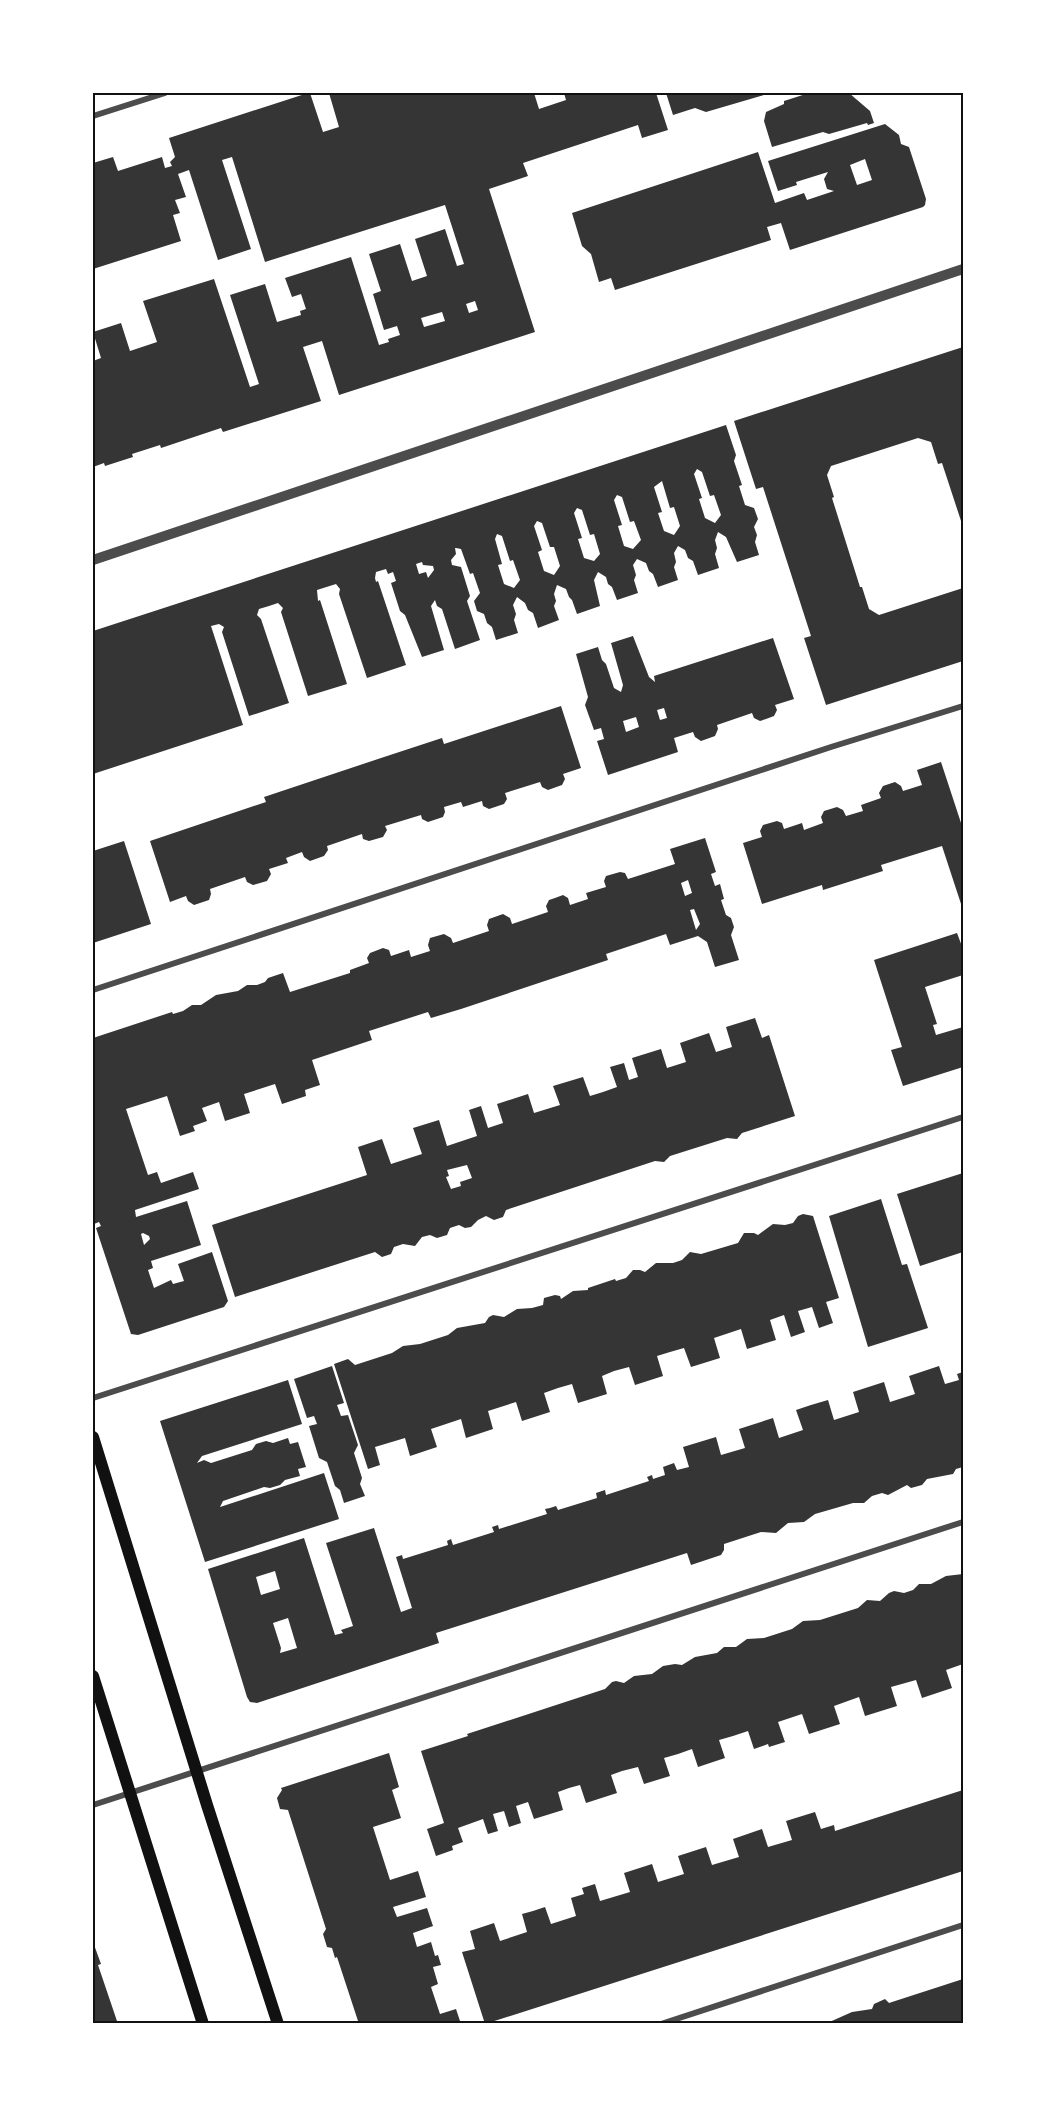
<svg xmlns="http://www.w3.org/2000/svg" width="1056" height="2117" font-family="Literata,serif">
<rect width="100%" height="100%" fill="#fff"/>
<path fill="#353535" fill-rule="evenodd" d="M308,93H310L323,132L339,127L329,93H534L539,109L566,100L564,93H656L668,130L642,138L638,125L526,162L523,163L528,176L489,189L535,332L339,395L322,341L303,347L321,401L223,432L221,428L161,448L160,445L132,454L133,457L105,466L104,463L93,467V361L101,358L93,332L121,323L130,351L157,342L143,301L214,279L250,387L259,384L230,295L265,284L277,322L301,315L300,311L306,309L301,294L292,297L285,278L351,257L379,345L389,342L388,339L400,335L397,326L384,330L373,294L381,291L369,254L400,244L412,281L427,276L415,239L445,229L457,266L464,264L445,205L265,262L232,157L222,160L251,249L218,260L189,170L178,174L186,197L175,200L180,213L173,215L181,241L93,269V163L113,157L118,171L162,157L165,168L172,166L170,162L175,157L169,138ZM475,301L478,310L469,313L466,304ZM442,312L445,321L424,327L421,318Z
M666,93H767V94L706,112L695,108L673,115Z
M809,93H849L870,111L874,123L868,125L867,123L829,134L823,132L772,147L764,121L766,112L784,104V101Z
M885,124L899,135L901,144L909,147L926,199L925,205L923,207L790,250L781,223L767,227L771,240L615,290L611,278L599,282L591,254L582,246L572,213L758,152L775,203L804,193L807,200L834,191L827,189L824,179L828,172L796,182L797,185L778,191L768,161ZM865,159L872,180L857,185L850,165Z
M963,347V527L942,463L938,464L931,442L918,438L831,466L827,475L834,497L832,498L860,587H862L869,609L879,615L963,588V661L826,705L804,638L811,636L763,487L756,489L734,421Z
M726,425L736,455L734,461L742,485L739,486L745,505L754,508L758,519L754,527L757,535L755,542L759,555L737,562L726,537L718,532L715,540L717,548L715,554L719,568L698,575L693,561L688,558L685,550L678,546L674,553L676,562L674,567L678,580L658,587L653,574L649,571L646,563L637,559L633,565L636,575L634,580L638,593L617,600L612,587L608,584L606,577L598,572L594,580L600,606L577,614L572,600L569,597L566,589L557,585L554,594L556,601L554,606L559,620L538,628L533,613L528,610L525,603L517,597L513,605L516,614L514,620L518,633L496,640L492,627L487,623L484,614L477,611L474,601L480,593L473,573L470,574L461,549L456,548H455L456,554L451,560L452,565L461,567L470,596L467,601L480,640L455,649L442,609L437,606L435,600L431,606L444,650L422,657L405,615L400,611L391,583L396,581L393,572L388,574L386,569L376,572L375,578L376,582L378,581L406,665L367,678L339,594L340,589L336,584L317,590L318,601L320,600L347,684L308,696L281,612L283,608L278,603L269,606L259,609L257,615L261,619L289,703L249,716L222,632L224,627L219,624L211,626L243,725L93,774V631ZM697,469L702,472L710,496L714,495L721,515L715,523L705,518L699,499L702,498L694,474ZM662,481L670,508L674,507L680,526L674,535L664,531L658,513L662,512L654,487ZM617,495L622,497L630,522L634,521L641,540L633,549L624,546L618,526L622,525L614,500ZM577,508L582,510L590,535L594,534L600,554L594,561L584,558L578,539L582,538L574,513ZM537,521L542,523L550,547H554L560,566L554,575L544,571L538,552L542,550L534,526ZM497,534L502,536L510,561L513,560L520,580L514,588L504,584L498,565L502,564L495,539ZM422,562L423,565L433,566L434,570L428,578L426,572L419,574L416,564Z
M633,636L649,677L655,682L654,676L773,638L794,699L775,705L777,710L774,716L766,719L760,721L754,718L752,713L717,725L718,729L715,736L701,741L695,737L693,732L674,738L678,752L608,775L597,741L604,739L601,728L594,730L585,705L588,697L576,654L598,647L602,660L606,664L614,688L621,692L623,685L611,643ZM664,708L667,718L660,720L657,710ZM636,717L639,727L626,732L623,721Z
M561,706L581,768L563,774L565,779L562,785L548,790L542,787L540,782L505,793L507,799L504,804L489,809L483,806L482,801L463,807L461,802L444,807L445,812L443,817L428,822L422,819L421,815L385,826L387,830L383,837L369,841L363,839L362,834L327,846L328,850L324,856L310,861L304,857L302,852L286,858L288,863L269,869L271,874L267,881L253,885L247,882L245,877L210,889L211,894L209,900L194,905L188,901L186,896L170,902L150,841L266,802L264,797L381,758L442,738L444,744Z
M941,762L963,829V910L942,846L881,865L883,871L823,890L822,885L762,904L743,843L762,837L760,831L763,825L777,821L782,823L784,829L802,823L804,830L823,823L821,817L824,811L837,807L843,810L846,816L863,811L861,805L881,798L879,793L883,786L895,782L901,786L903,791L922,785L917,770Z
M705,838L716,872L711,874L715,886L720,884L724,899L721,900L726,915L731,918L734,927L731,935L739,960L715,967L707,942L698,936L670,945L666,934L606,954L608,960L461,1009L431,1018L428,1012L369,1031L372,1040L312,1060L320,1085L305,1090L306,1096L282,1104L275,1084L244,1094L250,1113L225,1121L219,1102L202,1108L207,1121L193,1126L195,1131L180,1136L167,1096L126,1109L148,1175L157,1172L161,1183L193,1172L199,1189L135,1210L136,1217L187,1201L201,1245L151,1261L153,1268L148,1270L154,1288L171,1280L173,1284L184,1281L178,1264L212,1252L228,1301L224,1307L138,1335L131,1334L96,1228L101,1226L99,1222L94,1224L93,1220V1038L172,1012L173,1014L183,1011L192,1005H201L216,995L238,991L247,985H257L265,982L268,978L283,973L290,992L350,973V970L369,963L367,958L370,953L383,948L389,950L391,956L409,950L411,957L430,951L428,945L430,938L444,934L451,938L453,943L489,931L487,925L489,919L503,914L510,918L512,924L548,912L546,906L549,900L555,898L563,895L568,898L570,905L588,899L586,893L606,887L604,881L606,876L620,872L625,873L628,879L675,864L670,849ZM688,880L692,893L685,896L681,883ZM694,909L700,924L696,930L690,910ZM143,1233L149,1236L150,1239L144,1245L141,1234Z
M124,841L151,924L93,943V851Z
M957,933L963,949V975L925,987L937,1024L933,1025L936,1035L963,1027V1067L903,1086L891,1050L902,1047L874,960Z
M755,1018L762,1038L769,1035L795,1116L742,1133L737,1139L727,1138L670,1156L664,1162L655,1161L506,1210L503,1217L494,1220L486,1216L478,1220L471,1227L465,1228L459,1225L450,1228L447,1235L437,1238L430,1235L422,1237L415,1246L403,1244L394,1247L391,1254L382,1257L375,1252L235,1297L212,1225L367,1175L358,1147L382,1139L391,1164L422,1154L413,1128L439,1120L447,1146L477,1136L469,1110L481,1106L488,1128L503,1123L497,1104L528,1094L534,1113L560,1105L553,1086L583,1077L590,1096L603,1092L617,1087L610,1067L624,1063L629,1080L638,1077L632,1058L661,1049L667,1068L686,1062L680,1043L709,1033L716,1052L732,1047L726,1027ZM467,1165L472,1178L460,1182L461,1186L451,1189L446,1177L449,1176L447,1170Z
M963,1173V1252L920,1266L897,1194Z
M881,1199L902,1265L907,1264L928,1328L868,1347L829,1216Z
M803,1214L813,1216L839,1298L826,1302L833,1323L819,1328L812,1307L798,1311L805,1332L791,1337L784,1315L770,1320L776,1340L747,1349L741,1329L714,1338L720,1358L691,1367L684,1348L670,1352L657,1356L663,1376L635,1385L629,1367L614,1371L602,1376L607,1394L578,1403L572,1384L558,1388L544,1393L550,1412L522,1421L516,1402L488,1411L493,1429L466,1438L461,1419L431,1429L437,1447L410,1456L405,1438L375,1447L380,1465L368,1469L334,1364L348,1359L355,1365L392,1353L403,1346L420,1344L448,1335L457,1328L485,1323L489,1317L493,1315L504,1317L517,1309L532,1308L543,1305L544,1298L555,1295L560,1296L561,1299L573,1291L588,1290V1288L615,1279L616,1281L626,1278L633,1270H640L645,1272L656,1263H673L682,1260L690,1252L701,1254L738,1243L744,1233H754L758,1235L773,1224L785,1225L793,1223L798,1216Z
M332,1366L344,1403L337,1405L341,1416L348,1415L358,1445L354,1453L362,1478L360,1484L365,1496L344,1503L340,1490L335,1486L327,1462L319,1458L309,1426L317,1424L314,1416L307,1418L294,1379Z
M939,1366L945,1384L959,1380L957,1374L963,1372V1467L956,1469L953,1474L927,1479L922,1485L911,1488L907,1485L888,1495L882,1493L872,1496L864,1503H853L815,1514L804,1522L788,1523L776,1533L761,1532L724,1544V1550L721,1555L691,1565L687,1553L436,1633L439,1643L257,1703L250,1702L247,1697L208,1569L304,1538L335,1635L343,1633L341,1630L353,1626L326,1543L374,1528L401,1612L412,1608L396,1557L402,1555L403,1559L448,1545L447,1541L451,1539L453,1545L494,1532L492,1527L498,1525L499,1529L547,1514L545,1509L550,1508L556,1506L558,1510L597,1498L596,1493L605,1490L606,1495L649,1481L647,1477L652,1475L653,1479L665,1475L663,1467L674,1463L677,1470L689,1467L683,1447L716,1437L721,1455L745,1448L739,1429L773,1418L779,1438L803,1430L796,1410L811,1405L828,1400L834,1420L859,1412L853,1392L884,1382L890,1402L915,1394L909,1376ZM275,1571L280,1589L261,1595L256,1577ZM288,1618L297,1648L280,1653L281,1648L273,1623Z
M288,1380L302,1424L202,1456L197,1463L204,1460L211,1463L252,1450L256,1444L266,1441L273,1443L288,1438L290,1444L298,1442L306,1467L298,1469L300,1476L285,1480L280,1485L270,1488L264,1487L223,1501L220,1507L324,1473L339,1519L205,1562L160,1421Z
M963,1574V1664L946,1670L952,1688L922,1698L916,1680L891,1687L897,1706L865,1716L859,1697L834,1706L840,1724L809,1734L802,1714L778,1722L785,1742L769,1747L768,1744L754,1749L748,1731L733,1736L719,1740L725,1758L698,1767L692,1749L678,1754L664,1758L670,1776L644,1784L638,1767L622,1771L611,1775L617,1793L586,1803L580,1785L569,1788L558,1792L563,1810L534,1819L528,1802L516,1806L521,1823L509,1827L504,1811L493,1814L498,1831L488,1834L483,1819L458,1828L463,1842L452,1846L453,1850L436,1856L427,1829L444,1823L421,1751L468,1736L467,1734L605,1689L612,1682L616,1681L624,1683L634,1676L652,1674L663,1666L675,1664L682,1665L695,1657L717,1653L724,1647H736L747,1639L764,1638L792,1629L803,1621L820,1620L858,1608L867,1600L880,1601L889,1593L894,1591L904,1593L913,1590L919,1584H931L946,1576Z
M389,1753L399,1787L392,1790L401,1818L373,1827L390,1880L418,1871L426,1897L393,1907L397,1917L427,1908L433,1926L413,1933L417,1947L431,1942L435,1956L438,1955L441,1965L433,1967L438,1984L431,1987L440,2014L456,2009L461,2024H359L337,1957L335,1958L332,1948L327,1947L323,1934L326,1929L288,1810L280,1809L277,1798L282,1790L281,1788Z
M963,1790V1871L485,2024L462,1952L475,1949L470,1931L494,1923L500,1941L527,1932L522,1914L533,1911L545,1907L551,1924L576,1916L571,1898L584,1894L582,1888L595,1884L600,1901L630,1892L624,1873L652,1864L658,1882L684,1874L678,1856L706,1847L712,1865L739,1857L733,1839L762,1829L768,1847L792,1840L786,1821L815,1812L821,1829L834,1825L835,1831Z
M93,1942L101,1964L98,1965L118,2024H93Z
M963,1979V2024H825L852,2012L872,2009L874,2004L885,1999L889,2003Z"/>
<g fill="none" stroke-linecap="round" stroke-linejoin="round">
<path stroke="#4c4c4c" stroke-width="6" d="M93,116L165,93
M93,990L831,747L963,706
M93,1398L963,1117
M93,1805L963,1522
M661,2024L963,1925"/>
<path stroke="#4c4c4c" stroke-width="10" d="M93,560L963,269"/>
<path stroke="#111" stroke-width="12" d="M93,1437L207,1805L278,2024
M93,1676L203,2024"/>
</g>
<rect width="1056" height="2117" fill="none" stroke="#ffffff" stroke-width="189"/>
<rect x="94" y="94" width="868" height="1928" fill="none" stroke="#111" stroke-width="2"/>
</svg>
